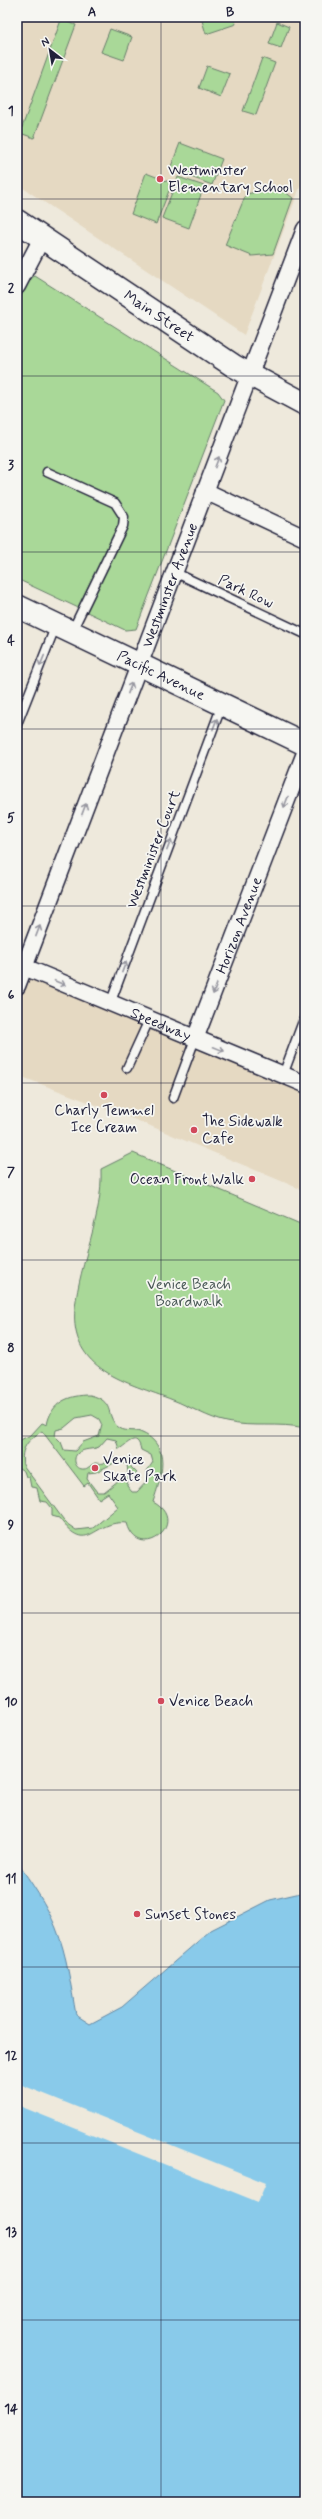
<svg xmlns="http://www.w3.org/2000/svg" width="322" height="2519" font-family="Mynerve,sans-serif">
<rect width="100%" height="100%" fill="#eee9dc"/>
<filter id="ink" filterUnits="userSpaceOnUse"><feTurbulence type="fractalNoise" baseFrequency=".025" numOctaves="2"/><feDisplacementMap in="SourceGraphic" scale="8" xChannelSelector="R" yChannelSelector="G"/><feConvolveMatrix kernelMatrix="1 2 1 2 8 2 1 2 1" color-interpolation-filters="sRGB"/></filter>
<g filter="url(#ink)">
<path fill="#e5d9c2" d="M17,17H305V174L244,335L17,184Z
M17,971L305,1091V1191L141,1122L17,1075Z"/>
<path fill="#a9d898" stroke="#667d6a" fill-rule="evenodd" d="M201,17H234L236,24L206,34Z
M61,20L76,25L34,138L20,133Z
M277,22L289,27L281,48L269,44Z
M110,29L132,37L124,60L101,52Z
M262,58L275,63L256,115L243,111Z
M207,66L230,74L221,97L199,88Z
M180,143L222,159L212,185L170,169Z
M146,173L172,183L156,224L131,214Z
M178,177L204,186L189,228L162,218Z
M267,190L284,191L293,198L273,254L252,256L225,245L246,194Z
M35,276L218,392L224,400L136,629L125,630L17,579V305L29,279Z
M133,1153L305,1226V1428C279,1422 252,1428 227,1422C208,1418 191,1407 173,1400C127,1382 69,1371 75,1308C80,1261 103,1217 101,1169Z
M90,1395C115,1401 105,1414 117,1426C124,1433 132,1429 140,1432C173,1445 161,1478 153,1502C192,1523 138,1565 127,1523C92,1519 89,1558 59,1518L52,1516V1508L47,1502L40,1501L37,1488L31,1487L29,1477H26L24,1471L17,1467L18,1441L31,1435L42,1423L47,1425C51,1402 69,1395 90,1395ZM92,1415L99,1419L102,1425L99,1436L83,1442L75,1451L64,1450L61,1442L55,1436L56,1430L64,1428L76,1418ZM42,1431L84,1486L88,1483L99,1499L108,1493L118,1507L93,1528L76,1530L66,1523L23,1465C20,1448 28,1440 42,1431ZM107,1438L116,1440L119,1449C127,1445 137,1430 141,1450L151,1455L153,1462L147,1471L148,1480L137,1492H132L127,1486L128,1479L137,1473L131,1467L129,1458L121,1460L111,1457L104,1463C101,1464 98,1463 95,1463C90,1465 88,1469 84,1469C75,1470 72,1458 78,1453C85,1448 92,1450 99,1447ZM116,1462L127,1464L128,1473L104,1492H97L87,1479L88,1473L96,1472Z"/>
<path fill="#89caea" stroke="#6087a4" d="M17,1862C31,1882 47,1905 56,1928C67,1955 71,1987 76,2015L90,2024L122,2007L211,1930L270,1900L305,1892V2502H17Z"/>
<path fill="#eee9dc" d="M17,2083L266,2183L258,2202L17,2105Z"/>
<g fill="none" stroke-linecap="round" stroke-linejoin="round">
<defs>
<path id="lane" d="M47,472L115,503L124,517L123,526L72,631
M176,573L305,634
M17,724L56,625
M110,1004L222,705
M127,1068L149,1020
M283,1075L305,1016
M173,1098L195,1039"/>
<g id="street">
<path d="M17,286L42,238"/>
<path d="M205,491L305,538"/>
<path id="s1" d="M17,964L305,1084"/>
<path id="s2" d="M17,986L305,229"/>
<path id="s3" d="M195,1039L305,753"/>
</g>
<g id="secondary">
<path id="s4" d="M17,221L234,366L305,404"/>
<path id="s5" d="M17,606L305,744"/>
</g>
</defs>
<use href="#lane" stroke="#22223b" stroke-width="11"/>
<use href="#street" stroke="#22223b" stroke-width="19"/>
<use href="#secondary" stroke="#22223b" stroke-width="25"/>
<use href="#lane" stroke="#f6f6f2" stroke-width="8"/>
<use href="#street" stroke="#f6f6f2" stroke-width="16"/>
<use href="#secondary" stroke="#f6f6f2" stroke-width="22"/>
</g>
<defs><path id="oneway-shaft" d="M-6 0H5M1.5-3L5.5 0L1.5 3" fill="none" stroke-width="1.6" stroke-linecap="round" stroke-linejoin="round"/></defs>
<g stroke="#9797a0">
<use href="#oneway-shaft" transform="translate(217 462) rotate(-69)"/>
<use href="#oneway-shaft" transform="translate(42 661) rotate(112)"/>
<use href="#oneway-shaft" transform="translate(130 688) rotate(-69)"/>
<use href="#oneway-shaft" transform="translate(215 724) rotate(-69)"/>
<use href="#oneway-shaft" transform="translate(286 802) rotate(111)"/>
<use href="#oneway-shaft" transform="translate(84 809) rotate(-69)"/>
<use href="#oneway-shaft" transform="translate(169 845) rotate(-69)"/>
<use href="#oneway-shaft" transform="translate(38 931) rotate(-69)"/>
<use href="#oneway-shaft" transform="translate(124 967) rotate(-69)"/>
<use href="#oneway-shaft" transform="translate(60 983) rotate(23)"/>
<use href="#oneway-shaft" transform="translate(215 989) rotate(111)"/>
<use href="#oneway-shaft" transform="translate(219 1049) rotate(22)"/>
</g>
</g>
<path fill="none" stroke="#22223b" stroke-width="1" stroke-opacity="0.55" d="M161,17V2502M17,199H305M17,376H305M17,552H305M17,729H305M17,906H305M17,1083H305M17,1260H305M17,1436H305M17,1613H305M17,1790H305M17,1967H305M17,2143H305M17,2320H305"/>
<g fill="#d1495b" stroke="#f6f6f2" stroke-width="1.5">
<circle cx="160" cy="179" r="4"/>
<circle cx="104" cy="1095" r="4"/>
<circle cx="194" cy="1130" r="4"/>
<circle cx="252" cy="1179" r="4"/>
<circle cx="95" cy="1468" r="4"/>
<circle cx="161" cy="1701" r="4"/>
<circle cx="137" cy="1914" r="4"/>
</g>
<g text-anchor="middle" stroke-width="3.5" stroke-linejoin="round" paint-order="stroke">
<g font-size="15" fill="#22223b" stroke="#f6f6f2" text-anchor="start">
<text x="168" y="175">Westminster<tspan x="168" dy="17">Elementary School</tspan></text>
<text x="104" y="1115" text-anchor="middle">Charly Temmel<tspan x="104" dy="17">Ice Cream</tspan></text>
<text x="202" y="1126">The Sidewalk<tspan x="202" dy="17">Cafe</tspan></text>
<text x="244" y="1184" text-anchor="end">Ocean Front Walk</text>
<text x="103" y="1464">Venice<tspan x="103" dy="17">Skate Park</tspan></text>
<text x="169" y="1706">Venice Beach</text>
<text x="145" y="1919">Sunset Stones</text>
</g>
<g font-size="15" fill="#22223b" stroke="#f6f6f2">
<text dy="5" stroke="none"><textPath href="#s4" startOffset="171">Main Street</textPath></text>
<text dy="5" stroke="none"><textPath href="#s2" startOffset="429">Westminster Avenue</textPath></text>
<text transform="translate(246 591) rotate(25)" y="5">Park Row</text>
<text dy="5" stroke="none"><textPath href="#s5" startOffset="160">Pacific Avenue</textPath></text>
<text transform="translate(153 849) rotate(-69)" y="5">Westminister Court</text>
<text dy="5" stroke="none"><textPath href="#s3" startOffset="122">Horizon Avenue</textPath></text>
<text dy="5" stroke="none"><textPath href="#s1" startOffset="156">Speedway</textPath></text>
</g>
<g font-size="15" fill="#4a5957" stroke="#f6f6f2">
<text x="189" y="1289">Venice Beach<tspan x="189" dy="17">Boardwalk</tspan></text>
</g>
</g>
<rect width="322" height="2519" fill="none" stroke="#f6f6f2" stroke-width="44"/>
<g transform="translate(50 50) rotate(329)" stroke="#f6f6f2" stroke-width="3" paint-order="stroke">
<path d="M0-3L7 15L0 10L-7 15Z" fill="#22223b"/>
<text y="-6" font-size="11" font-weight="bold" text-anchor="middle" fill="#22223b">N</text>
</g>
<rect x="22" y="22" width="278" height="2475" fill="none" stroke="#22223b" stroke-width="1.5"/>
<g font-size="13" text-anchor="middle" font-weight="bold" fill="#22223b">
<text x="92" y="16">A</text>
<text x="230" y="16">B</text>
<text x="11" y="115">1</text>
<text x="11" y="292">2</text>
<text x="11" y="469">3</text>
<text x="11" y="645">4</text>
<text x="11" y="822">5</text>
<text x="11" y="999">6</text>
<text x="11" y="1176">7</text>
<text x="11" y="1352">8</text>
<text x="11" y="1529">9</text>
<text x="11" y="1706">10</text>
<text x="11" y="1883">11</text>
<text x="11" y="2060">12</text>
<text x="11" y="2236">13</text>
<text x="11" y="2413">14</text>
</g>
</svg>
